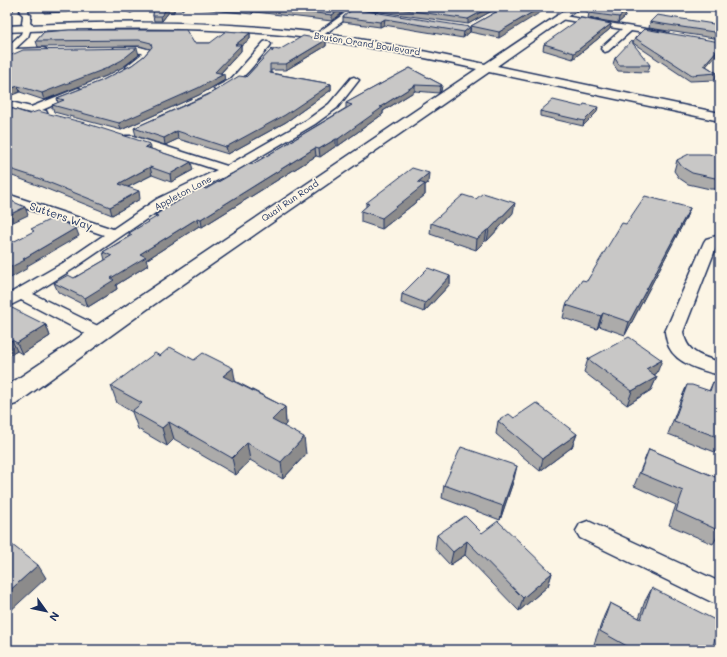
<svg xmlns="http://www.w3.org/2000/svg" width="727" height="657" font-family="Mali,sans-serif">
<rect width="100%" height="100%" fill="#fcf5e5"/>
<filter id="ink" filterUnits="userSpaceOnUse"><feTurbulence type="fractalNoise" baseFrequency=".025" numOctaves="2"/><feDisplacementMap in="SourceGraphic" scale="8" xChannelSelector="R" yChannelSelector="G"/><feConvolveMatrix kernelMatrix="1 2 1 2 8 2 1 2 1" color-interpolation-filters="sRGB"/></filter>
<g filter="url(#ink)">
<g fill="none" stroke-linecap="round" stroke-linejoin="round">
<defs>
<path id="street" d="M21,7H29L28,12L31,15L30,23L32,25L28,37L15,49L43,48L46,49L47,51L46,53L7,55V47L21,34L24,26L22,24L23,15L20,12Z
M119,7H130L135,10L131,12Z
M283,7H327L374,12L378,14L374,16L353,14L319,38H316V34L345,13L287,9Z
M557,15L665,32L669,34L665,36L631,31L608,51L605,52L601,49L602,47L622,29L560,19H557Z
M267,41L271,44L270,46C259,58 233,95 216,91L214,89L216,87L231,79L264,42Z
M115,47H140L151,50L152,52C148,59 139,68 131,70L126,67L128,65L143,53L112,52L111,50Z
M354,77L359,80L337,108L315,124L232,173L167,205L73,269L33,294L104,329L107,333L104,337L98,339L92,337L21,300L7,307V295L63,263L104,235L7,202V194L113,229L157,199L217,170L125,140L123,138L125,136H133L227,166L307,120L329,104L351,78Z
M78,88L81,89L83,91L81,93L42,110L46,111L47,113L46,115L42,116L7,107V101L31,107Z
M720,235V244L717,245L683,332C688,354 701,356 720,362V375C703,371 677,364 669,347C667,343 666,337 665,332L704,242L706,239Z
M588,521L720,582V606L580,538L576,531L580,524Z"/>
<path id="secondary" d="M570,7H581L497,66L720,113V121L489,72L146,310L16,404L7,407V386L477,69C413,55 348,42 283,35C191,26 99,28 7,32V26C99,22 191,20 282,29C351,35 418,50 485,64Z"/>
</defs>
<use href="#street" stroke="#1b2f5e" stroke-width="3"/>
<use href="#secondary" stroke="#1b2f5e" stroke-width="3"/>
<use href="#street" fill="#fcf5e5" fill-rule="evenodd"/>
<use href="#secondary" fill="#fcf5e5" fill-rule="evenodd"/>
</g>
<path fill="#acabaa" stroke="#1b2f5e" d="M7,7H15L10,15H7Z
M44,7H87L69,9L67,12L44,13L43,8Z
M89,7H107L108,10L90,11Z
M154,7H183V10L174,9V12H169L162,21H154L153,16Z
M183,7H314L341,14L332,21L264,13L254,12L252,14Z
M328,7H499L468,24L352,8Z
M505,7L499,38L470,32L471,26Z
M585,7H599L625,17L618,23L588,18L589,13L584,10Z
M353,9L470,32L463,38L384,25L380,27L343,22V17Z
M650,22L720,25V39L649,28Z
M611,24L610,29L573,59L543,50L544,44Z
M44,32L194,43H210L250,33V39L241,46V51L221,73L225,80L199,95L121,130L54,112L52,105L58,103L57,98L101,81L132,65L144,56L150,49L140,46L38,47L36,41Z
M635,38L720,42V55H716L706,66L717,73L715,80L690,81L633,43Z
M326,40V46L286,70H271V73L331,84V90L286,122L228,154L178,139L165,145L136,136L134,128L246,77L272,49V52Z
M139,55L123,67L106,76L44,100L20,92L7,57Z
M615,58L650,65L648,72L618,71L613,64Z
M410,68L442,85L441,91L439,93L415,91L383,111V114L338,146H336L320,157L316,156L202,227L199,226L146,260L148,265L116,285L117,289L88,307L58,292L54,283L74,278L105,260L103,252L129,236V233L156,218L155,215L253,164L346,108V103Z
M7,107L29,114L151,149L193,170L171,182L152,175L128,187L140,199L112,215L37,185L7,174Z
M540,111L597,112L583,126L540,116Z
M720,158V189H710L688,184L679,178L674,171L677,160Z
M428,183L425,185V195L382,229L361,222V211L366,207V203Z
M690,208L685,220L625,335L599,326L597,329L563,318L566,305L587,281L626,224Z
M513,213L487,241H485L476,250L430,234L431,223Z
M450,276V284L424,312L401,303L402,294Z
M7,311L46,325L50,336L22,354L17,351L7,357Z
M720,329V335L718,334Z
M160,356L235,381L285,407L286,424L284,426L306,454L283,479L250,460L236,475L174,439L167,446L138,429L132,412L117,403L111,386Z
M588,359L657,373L654,375L657,377L651,390L627,405L584,372Z
M713,382L720,385V454L668,434L681,399L687,385L709,391Z
M514,418L577,434L572,447L540,471L496,434L498,421Z
M649,449L720,479V532L713,544L669,525L676,505L634,486Z
M514,479L500,520L442,498L444,485Z
M482,533L552,573L548,586L519,611L465,555L450,565L435,549L437,535Z
M652,588L712,650H605L594,644L604,616L610,603L639,618L645,601Z"/>
<path fill="#8c8b8b" stroke="#1b2f5e" d="M10,7H15L10,15L8,10Z
M66,7H87L69,9L67,12Z
M168,7H174V12H169L162,21L161,16Z
M254,7V12L252,14V9Z
M490,7H499L468,24V19Z
M541,7H549L499,38V32Z
M341,9V14L332,21V15Z
M627,11L625,17L618,23L619,17Z
M385,19L384,25L380,27V22Z
M611,24L610,29L573,59L574,53Z
M470,27V32L463,38L464,32Z
M250,33V39L241,46V51L216,78L224,74L225,80L199,95L121,130L119,123L215,72L235,45Z
M326,40V46L286,70V64Z
M137,48L139,55L123,67L106,76L44,100L42,93Z
M718,49L716,55L702,71L704,65Z
M331,84V90L286,122L228,154L226,147Z
M415,85V91L383,111V114L338,146V139L380,107Z
M442,85L441,91L439,93L440,86Z
M18,86L20,92L7,97V90Z
M598,107L597,112L583,126L584,121Z
M177,131L178,139L165,145L164,138Z
M336,139V146L320,157L319,149Z
M150,144L152,152L145,147Z
M315,148L316,156L202,227L201,219Z
M191,162L193,170L171,182L170,174Z
M150,167L152,175L122,190L119,184L120,183Z
M429,173L428,183L425,185V195L382,229V218L418,182Z
M139,191L140,199L112,215L110,207Z
M515,203L513,213L487,241L489,230Z
M25,207L28,215L7,225V216Z
M690,208L685,220L625,335L629,322Z
M198,218L199,226L146,260L148,265L116,285L117,289L88,307L85,298L111,278L140,254Z
M76,228L79,236L27,266L28,268L7,280V269L23,259Z
M487,230L485,241L476,250L477,239Z
M450,276V284L424,312L425,303Z
M603,313L599,326L597,329L601,316Z
M46,325L50,336L22,354L17,343Z
M12,340L17,351L7,357V344Z
M662,360L657,373L641,383L646,369Z
M233,368L236,385L223,376Z
M657,377L651,390L627,405L632,391Z
M285,407L286,424L274,437L272,420Z
M169,422L174,439L167,446L162,428Z
M577,434L572,447L540,471L543,458Z
M304,437L306,454L283,479L281,462Z
M247,443L250,460L236,475L232,458Z
M517,466L514,479L500,520L503,506Z
M467,541L465,555L450,565L453,552Z
M38,565L46,578L7,614V593Z
M552,573L548,586L519,611L523,598Z"/>
<path fill="#c8c7c6" stroke="#1b2f5e" d="M7,7H10L8,10H7Z
M44,7H65L43,8Z
M154,7H168L161,16H153Z
M234,7H314L341,9L332,15L264,7H254L252,9Z
M385,7H490L468,19Z
M505,7H541L499,32L471,26Z
M588,7H599L627,11L619,17L589,13L593,10Z
M353,9L470,27L464,32L385,19L380,22L343,17Z
M657,15L720,25V33L650,22Z
M581,18L611,24L574,53L544,44Z
M644,29L720,42V49H718L704,65L717,73L692,75L635,38Z
M69,30H186L194,43H210L226,31L250,33L235,45H241L215,72L224,74L198,88L119,123L52,105L64,100L57,98L101,81L132,65L144,56L152,47L151,43L139,40L36,41L44,32Z
M303,36L326,40L286,64H270V73L331,84L285,115L226,147L177,131L164,138L134,128L208,95L239,76L246,77L272,49V52L274,49L279,50Z
M631,41L650,65H619L615,58Z
M137,48L122,60L105,69L42,93L18,86L7,90V57L23,50Z
M410,68L442,85L440,86L415,85L380,107H383L338,139H336L319,149L315,148L201,219L198,218L140,254L146,257L111,278L114,280L85,298L54,283L68,275L74,278L112,256L103,252L132,235L129,233L158,216L155,215L202,187L206,189L251,163L253,164L352,105L346,103Z
M553,100L582,107L584,104L598,107L584,121L540,111Z
M7,107L29,114L38,111L85,123L150,144L145,147L191,162L170,174L150,167L120,183L119,184L139,191L110,207L35,177L7,168Z
M689,154H709L720,158V178H715L692,173L682,167L677,160Z
M412,168L429,173L418,182L425,184L382,218L361,211L369,204L366,203Z
M483,193L515,203L489,230H487L477,239L431,223L463,195L476,199Z
M645,196L690,208L629,322L603,313L601,316L566,305L582,280L587,281L622,223L626,224Z
M7,199L25,207L7,216Z
M53,218L76,228L23,259L25,260L7,269V245L34,231L31,229Z
M428,268L450,276L425,303L402,294Z
M12,308L46,325L17,343L12,340L7,344V311Z
M629,337L662,360L646,369L657,377L632,391L588,359Z
M170,347L194,360L203,353L233,368L223,376L285,407L272,420L304,437L281,462L247,443L232,458L169,422L162,428L132,411L142,403L111,386L155,353L160,356Z
M713,382L720,385V438L674,421L687,385H692L710,391Z
M536,403L577,434L543,458L498,421L509,414L514,418Z
M461,447L517,466L503,506L444,485Z
M649,449L720,479V531L676,511L683,491L640,473Z
M465,516L482,533L498,521L552,573L523,598L467,541L453,552L437,535Z
M7,541L38,565L7,593Z
M652,588L719,622L712,650H634L600,631L610,603L641,619Z"/>
</g>
<g text-anchor="middle" stroke-width="3.5" stroke-linejoin="round" paint-order="stroke">
<g font-size="9" fill="#1b2f5e" stroke="#fcf5e5">
<text transform="translate(367 44) rotate(9)" y="3">Bruton Orand Boulevard</text>
<text transform="translate(183 193) rotate(-28)" y="3">Appleton Lane</text>
<text transform="translate(290 201) rotate(-34)" y="3">Quail Run Road</text>
</g>
<g font-size="11" fill="#1b2f5e" stroke="#fcf5e5">
<text transform="translate(61 216) rotate(19)" y="4">Sutters Way</text>
</g>
</g>
<rect width="727" height="657" fill="none" stroke="#fcf5e5" stroke-width="24"/>
<rect x="12" y="12" width="703" height="633" fill="none" stroke="#1b2f5e" stroke-width="1.5" filter="url(#ink)"/>
<g transform="translate(46 611) rotate(123)" stroke="#fcf5e5" stroke-width="3" paint-order="stroke">
<path d="M0-3L7 15L0 10L-7 15Z" fill="#1b2f5e"/>
<text y="-6" font-size="11" font-weight="bold" text-anchor="middle" fill="#1b2f5e">N</text>
</g>
</svg>
